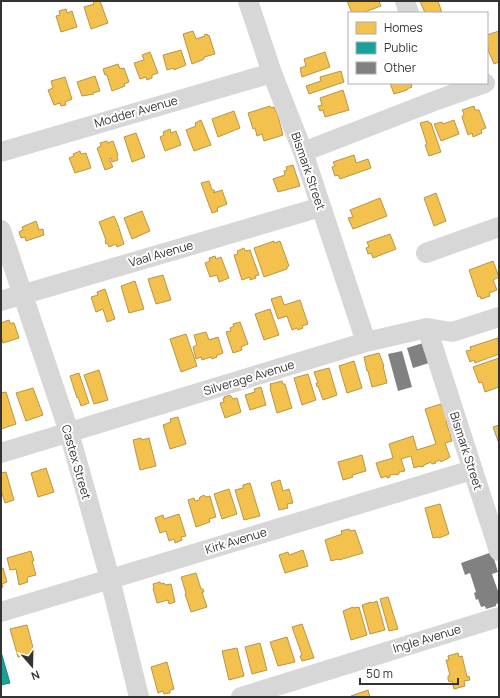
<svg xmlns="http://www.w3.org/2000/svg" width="500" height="698" font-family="Manrope,sans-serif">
<rect width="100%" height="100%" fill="#fff"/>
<path fill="#f2c14e" stroke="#b99646" d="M93,1H100L108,23L91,29L84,7L94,4Z
M347,1H379L381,6L362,13H352Z
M420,1H438L442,13H425Z
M66,9L67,13L72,11L77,27L61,32L56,16L60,15L59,11Z
M193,31L196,39L205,36L204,35L207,34L208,36L209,35L215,54L204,57V59L202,60L192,64L183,34Z
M499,31V62L494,64L488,50H489L487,44V35Z
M181,50L186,65L174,70V68L167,70L163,55Z
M150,52L158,73L152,75V78L147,80L146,77L140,79L134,63L144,60L142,55Z
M325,52L330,67L302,77L300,68L306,66L304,59Z
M118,64L120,69L124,68L129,82L124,84L125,86L112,91L107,75H105L103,69Z
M341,71L344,82L309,94L306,86L321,81L320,77Z
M95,76L100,91L93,93L94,94L82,96L77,82Z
M65,77L72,99L65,102L66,105L61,106L60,103L54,105L48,90L53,88L51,81Z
M390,83H411L412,87L407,89V90L394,94Z
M343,90L349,110L325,117L323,110L320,111L318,106L322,105L320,98Z
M270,106L271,108L274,107L276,112H277L283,135L264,141L262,134L257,136L255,128L253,129L248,113Z
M474,106L475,110H479L486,128L481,130L482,133L473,137L472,133L468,135L462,117L464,114L462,110Z
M234,111L240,128L218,137L212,119Z
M201,120L211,145L194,151L186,130L196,126L195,123Z
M454,120L459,134L441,141L434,124L442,122L443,124Z
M428,121L429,123H431L441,152L429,156L425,145L427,144L420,123Z
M170,129L171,133L176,131L181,145L165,151L160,137L164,135L163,132Z
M136,133L145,157L132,162L124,137Z
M107,141L108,143L113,141L118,155L117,156L118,160L112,162L111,158L109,159L113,167L105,170L97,148L101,146L100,143Z
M80,151L81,154L86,153L91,168L75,173L69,158L74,156L73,154Z
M354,155L356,163L368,159L371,168L340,179L338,175L335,176L332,167L335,166L333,162Z
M293,165L300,186L278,192L273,179L285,175L284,171L287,170L286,167Z
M209,181L212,190H214L215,192L213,193L222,190L227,204L217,208L218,211L212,213L201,183Z
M436,193L446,221L434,226L424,198Z
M380,198L387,216L353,229L348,218L353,217L350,210Z
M142,211L150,231L132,239L124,218Z
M114,216L118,225L124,244L117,247L116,244L109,247L107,243L106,244L105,241L106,240L99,222Z
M36,221L39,230L43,229L44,235L26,241L25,237L21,238L19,232L23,230L22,227Z
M390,234L396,249L373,258L371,253L368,254L366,248L369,247L367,242Z
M274,241V243L280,241L289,266L287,267V269L264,277L254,248Z
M244,248L245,251L250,250L259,275L255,276L256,278L250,280V277L242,280L234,255L238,254L237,251Z
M215,256L216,259L221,257L229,278L219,282L217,275L210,277L205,263L210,261L209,258Z
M493,261L499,277L493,280L497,290L489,293L490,296L481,299L480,296L478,297L469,270Z
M163,275L171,300L156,304L148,279Z
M135,281L144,309L129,313L121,286Z
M105,289L115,319L107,322L103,309L96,312L91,297L98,295L97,292Z
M281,296L284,305L300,300L308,324L302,326L303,328L298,330L297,328L292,330L287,316L278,319L271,299Z
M270,309L279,335L264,340L255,314Z
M9,320L10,323H14L19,338L3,343L1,337V323Z
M240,322L248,344L241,347L242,350L233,353L226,332L231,331L230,328L234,326L233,324Z
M206,332L209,340L218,337L223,353L216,356L217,357L212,359L211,357L202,360L201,357L196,359L193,347L197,345L194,335Z
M186,334L197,366L181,372L170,339Z
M498,338L499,354L475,363L474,360L470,362L466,351L471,350L470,347Z
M379,353L384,366H383L387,383L372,387L368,371H367L364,357Z
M499,358V387L485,392L482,382L479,383L473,367Z
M354,361L362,388L347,393L339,366Z
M329,368L337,395L323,400L318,386L317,387L316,383H318L314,372Z
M99,370L108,400L94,404L84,375Z
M79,373L89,403L81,406L78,397L77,398L70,376Z
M308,374L316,400L302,405L294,378Z
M282,381L283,384H285L292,408L277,413L270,388H271L270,384Z
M261,387L266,405L250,410L245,395L255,392L254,389Z
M33,388L43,415L26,421L16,393Z
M6,392L16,424L1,429V393Z
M230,395L233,399L237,398L241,412L225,418L220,403L224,402L223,398H225L224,397Z
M441,404L448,421H446L449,431H451L452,435H450L452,441L445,443L450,457L441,462L440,460L435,462L436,463L432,464L431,462L424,465V466L421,467L420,466L414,468L411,456L401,459L405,471L399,472V474L396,475L395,474L390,475V477L387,478V476L381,478L376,463L393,458L389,444L413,436L417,450L436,444L425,409Z
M178,417L186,444L170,449L163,425L171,422L170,419Z
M499,425V441H498L493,427Z
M141,438L142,440L149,438L156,466L140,470L133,440Z
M362,455L366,471L352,475L353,477L343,480L338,462Z
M46,468L54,492L38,497L31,473Z
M6,472L14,500L5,503L1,490V473Z
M280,480L283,491L289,489L293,503L287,504L288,508L279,510L271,483Z
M250,483L260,516L244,520L235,490L243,488V485Z
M229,489L237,514L222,519L214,494Z
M204,495L206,497L210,496L216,517L209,519L210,522L196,527L188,500L194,498L195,501L199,500L200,497Z
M440,504L449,534L439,538L438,537L433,538L425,508Z
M179,514L186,536L181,537L182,540L175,543L174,539L169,541L166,531L160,533L155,518L163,515L164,519Z
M349,529L350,531L355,530L363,553L339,560L338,559L331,561L325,540L342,534L341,531Z
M303,550L308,566L285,573L279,555L288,552L289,555Z
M31,551L34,561H32L36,575L28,577L27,579L28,582L19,585L16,569L10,570L7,558Z
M3,568L7,582L2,584L3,587L1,588V569Z
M196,573L201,589H203L204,592H202L207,607L191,612L185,594L186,593L181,577Z
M160,582L161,584L164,583L165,585L171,584L175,602L169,604L168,600L157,603L153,588H154L153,584Z
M388,597L398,629L389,631L380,599Z
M377,601L385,630L370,634L362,605L371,602L372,603Z
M353,607V608L359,607L367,635L351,640L343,611Z
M302,624L314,658L302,661L300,656L302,655L292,627Z
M27,625L35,655L26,658L25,655L18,657L10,629Z
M287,637L295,662L278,666L270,642Z
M260,643L267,670L252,674L245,647Z
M237,648L244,676L229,680L222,651Z
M458,653L459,657L462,656L467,677L469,676L470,680L464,681L465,686L454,689L452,681L449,682L448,679V676L450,675L446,660H449L448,656Z
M167,662L174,689L170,690V693L164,694L163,691L158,693L151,667Z
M368,690L370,697H351V696Z"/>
<path fill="#17a398" stroke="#1f817a" d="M1,652L10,683L1,685Z"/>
<path fill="#818181" d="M423,343L429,363L413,368L407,348Z
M402,351L412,387L398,391L388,354Z
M492,552L498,572L492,574L499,594V603L496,604V606L486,609L485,606L481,607L478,599L476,600L474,593L476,592L470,573L465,575L461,563Z"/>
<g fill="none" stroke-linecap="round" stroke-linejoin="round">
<path stroke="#d7d7d7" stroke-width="20" d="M248,1L272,73L303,152L366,342
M405,1L409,13
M1,152L272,73
M303,152L437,100L485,83
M1,230L69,432L110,579L139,697
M426,253L499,227
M1,301L321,207
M427,328L499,551
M1,453L366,342L427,328L452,332L499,317
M1,612L472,470
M241,697L499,617"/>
</g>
<g text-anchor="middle" stroke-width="4" stroke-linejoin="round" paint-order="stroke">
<g font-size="12" fill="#333" stroke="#fff">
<text transform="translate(136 112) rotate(-16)" y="4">Modder Avenue</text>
<text transform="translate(308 171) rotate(71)" y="4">Bismark Street</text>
<text transform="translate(161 254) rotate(-16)" y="4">Vaal Avenue</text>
<text transform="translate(249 378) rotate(-17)" y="4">Silverage Avenue</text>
<text transform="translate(466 451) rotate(72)" y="4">Bismark Street</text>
<text transform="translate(76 462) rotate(74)" y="4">Castex Street</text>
<text transform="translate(236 541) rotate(-17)" y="4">Kirk Avenue</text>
<text transform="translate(427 639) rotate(-17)" y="4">Ingle Avenue</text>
</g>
</g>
<rect width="500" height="698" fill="none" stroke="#333333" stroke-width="4"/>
<rect x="348" y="12" width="140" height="72" fill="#ffffff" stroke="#adadad"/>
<rect x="356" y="22" width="20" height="12" fill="#f2c14e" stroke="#adadad"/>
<text x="384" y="32" font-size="12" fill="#333333">Homes</text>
<rect x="356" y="42" width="20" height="12" fill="#17a398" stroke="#adadad"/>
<text x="384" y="52" font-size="12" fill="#333333">Public</text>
<rect x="356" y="62" width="20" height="12" fill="#818181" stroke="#adadad"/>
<text x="384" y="72" font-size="12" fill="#333333">Other</text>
<g transform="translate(32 666) rotate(160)" stroke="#ffffff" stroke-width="3" paint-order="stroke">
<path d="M0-3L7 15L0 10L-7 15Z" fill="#333333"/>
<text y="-6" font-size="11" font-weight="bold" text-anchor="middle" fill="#333333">N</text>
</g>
<path d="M360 678v6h98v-6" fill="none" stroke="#333333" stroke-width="2"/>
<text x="366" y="678" font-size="12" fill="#333333" stroke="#ffffff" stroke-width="3" paint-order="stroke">50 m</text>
</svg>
